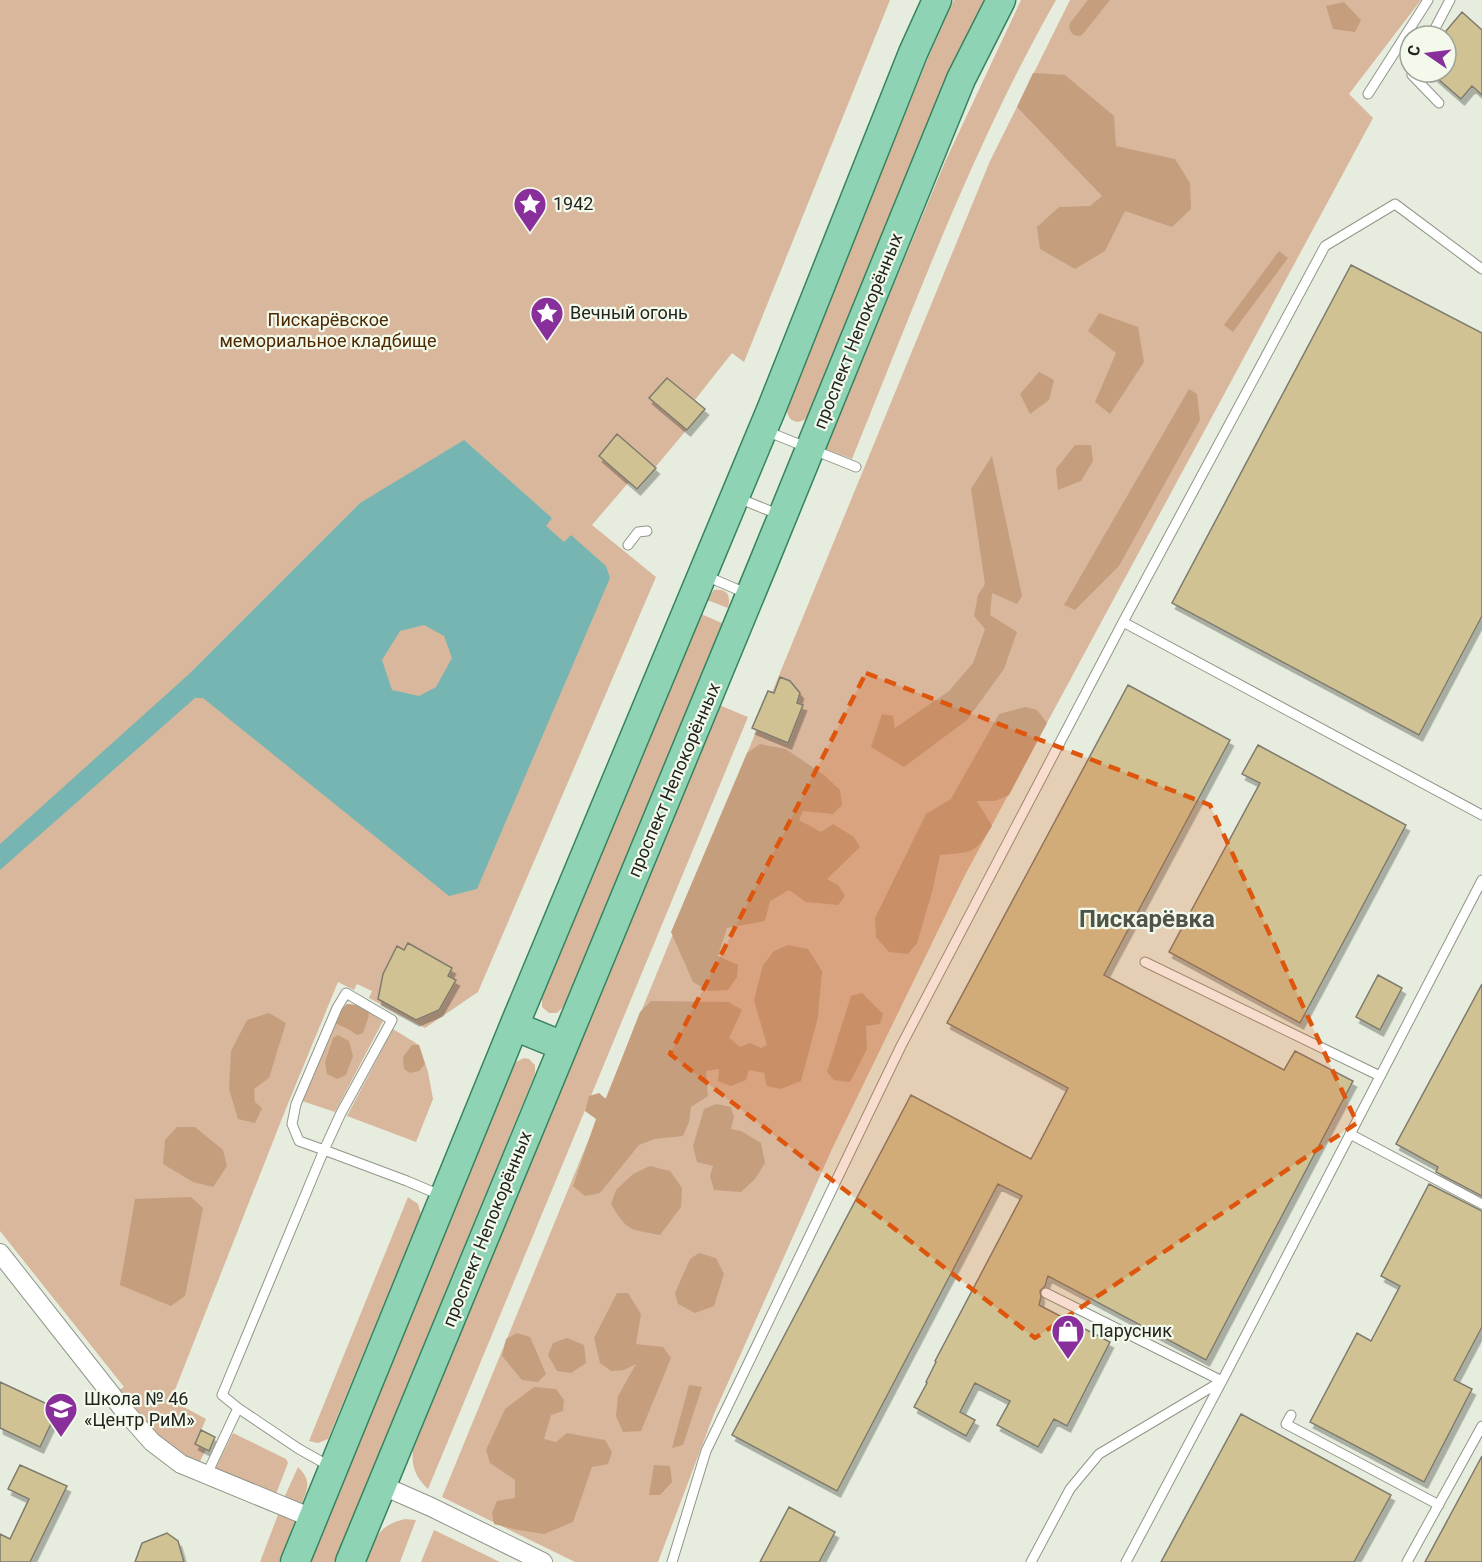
<svg xmlns="http://www.w3.org/2000/svg" width="1482" height="1562" font-family="Roboto,sans-serif">
<defs>
<filter id="shadow"><feDropShadow dx="3.5" dy="6" stdDeviation="0" flood-color="#0004"/></filter>
</defs>
<rect width="100%" height="100%" fill="#e6edde"/>
<path fill="#d9b79c" d="M0,0H890L744,362L732,353L694,401L704,409L637,489L629,482L592,525L656,577L478,992L425,1028L369,998L372,991L357,984L354,990L338,982L287,1106L171,1400L206,1419L195,1444L206,1450L199,1463L185,1456L156,1438L117,1391L124,1387L0,1231Z
M954,0H985L810,414C800,428 785,422 787,405L928,58Z
M1021,0H1056C973,146 915,304 852,459L825,449L945,162Z
M1070,0H1421L1349,94L1373,118L965,875L832,1149L714,1414L658,1562H575L442,1497L990,161Z
M714,590C728,588 731,596 728,608L707,600Z
M701,614L722,623L629,851L563,1007L557,1013H549L542,1007V998Z
M719,705L748,717L428,1489C414,1476 410,1463 414,1444Z
M347,1004L356,1005L383,1021L335,1112L302,1101L308,1082L342,1009Z
M393,1029L419,1045L428,1072L433,1099L416,1142L347,1116Z
M524,1058L529,1059L535,1065V1074L334,1562H310L514,1066L516,1062Z
M408,1197L418,1204L421,1214L328,1439L318,1443L309,1441Z
M233,1433L286,1459L288,1463L276,1494L214,1471Z
M298,1467C312,1481 308,1488 301,1505L284,1498Z
M279,1512L296,1518L279,1562H260Z
M405,1519L416,1520L400,1562H366C376,1538 378,1525 405,1519Z
M434,1530L500,1562H421Z"/>
<path fill="#c59e7e" d="M1088,0H1110L1082,35C1075,39 1067,31 1070,23Z
M1344,2L1361,20L1355,32L1333,29L1326,6Z
M1033,73L1065,75L1114,116L1116,146L1175,159L1190,183L1191,209L1172,227L1125,211L1105,251L1075,269L1040,249L1037,227L1059,207L1090,206L1102,196L1017,107Z
M1279,251L1288,258L1233,332L1224,325Z
M1099,313L1138,327L1144,362L1110,414L1095,402L1116,353L1088,331Z
M1039,372L1054,380L1049,400L1030,414L1020,394Z
M1189,389L1197,394L1200,420L1119,566L1075,610L1064,605Z
M1075,445H1091L1093,461L1081,481L1058,490L1056,469Z
M992,456L1022,596L1017,604L992,593L990,615L1017,632L1004,669L967,720L904,767L871,747L882,714L893,716L895,728L949,691L973,663L985,629L974,616L978,595L985,584L971,489Z
M1025,707L1037,710L1047,723L1009,795L995,801H977L992,826C974,855 973,852 940,855L932,892L917,943L908,954L889,952L876,937L875,918L926,814L951,799L999,714Z
M760,744L786,749L824,775L840,790L842,805L833,814L803,811L799,820L821,832L833,824L854,837L860,847L827,879L838,885L845,896L838,905L806,902L789,890L770,901L765,921L727,928L718,956L738,965L737,977L728,990L709,991L693,982L671,932L747,753Z
M788,945L808,949L822,971L818,1017L801,1081L781,1089L767,1086L764,1073L749,1070L746,1080L731,1086L718,1081L719,1069L706,1071L708,1096L691,1107L689,1122L683,1136L655,1139L639,1145L600,1193L585,1196L573,1186L596,1119L585,1111L589,1096L599,1093L606,1099L640,1012L651,1001L728,1002L742,1010L729,1038L740,1047L750,1043L761,1048L767,1045L754,1000L763,965L774,951Z
M862,993L883,1014L880,1024L866,1026L867,1049L850,1082L834,1080L827,1072L851,996Z
M347,1004L356,1005L369,1012L368,1019L363,1033L357,1035L348,1029L335,1023L342,1009Z
M269,1013L286,1023L269,1078L254,1089L255,1102L262,1108L255,1123L238,1119L229,1089L231,1051L247,1020Z
M338,1035L349,1041L353,1056L346,1075L337,1079L327,1074L325,1062L333,1038Z
M412,1045H419L425,1064L419,1071L410,1073L404,1069L403,1057Z
M716,1104L731,1107L734,1117L731,1129L741,1131L761,1143L765,1163L755,1179L741,1192L714,1190L710,1176L713,1166L697,1162L693,1146L704,1109Z
M177,1127H195L223,1150L227,1166L213,1187L193,1182L163,1164L165,1140Z
M650,1166L670,1171L682,1188L681,1207L660,1235C629,1229 628,1232 611,1204L616,1190L633,1174Z
M191,1197L203,1208L185,1296L171,1306L120,1285L135,1199Z
M699,1253L716,1258L724,1274L714,1306L695,1313L678,1304L675,1293L690,1259Z
M617,1293H628L641,1314L636,1344L663,1347L671,1358L641,1431L623,1432L616,1416L618,1396L636,1364L624,1370L611,1371L600,1363L594,1338Z
M517,1333L530,1337L546,1374L538,1382L522,1380L502,1356L506,1339Z
M567,1338L584,1345L586,1363L571,1373L557,1371L548,1355L553,1343Z
M689,1385L702,1387L683,1445L672,1448Z
M534,1387L556,1389L564,1400L563,1411L551,1415L544,1439L556,1442L567,1433L605,1440L612,1452L608,1464L592,1467L573,1522L544,1534L518,1530L494,1524L492,1513L497,1501L515,1498V1480L490,1463L486,1450L505,1409Z
M654,1465L670,1466L672,1482L660,1495H649Z"/>
<path fill="#77b5b3" fill-rule="evenodd" d="M464,440L552,518L546,526L564,542L571,535L606,566L610,578L477,889L449,896L203,698H195L0,870V844L188,675L360,503ZM424,625L444,636L452,658L436,687L419,696L392,690L382,660L400,631Z"/>
<path fill="#d0c293" stroke="#7f7b6d" stroke-width="1.5" filter="url(#shadow)" d="M1462,12L1482,30V95L1472,86L1461,99L1430,72H1446V31Z
M1351,265L1482,333V616L1419,735L1172,603Z
M667,378L705,409L687,430L649,398Z
M617,434L656,468L637,489L599,456Z
M780,677L790,681L800,693L797,703L803,705L788,743L752,728L768,691L774,693Z
M1128,685L1230,740L1104,975L1284,1070L1295,1051L1353,1081L1206,1360L1048,1276L1045,1286L1040,1291L1041,1297L1039,1305L1110,1342L1067,1426L1054,1419L1038,1447L997,1425L1010,1401L975,1383L960,1412L975,1420L966,1436L914,1407L927,1383L926,1382L936,1362L935,1361L1022,1196L998,1184L837,1491L732,1435L911,1095L1031,1159L1068,1088L947,1023Z
M1258,745L1406,825L1300,1023L1169,952L1260,783L1242,774Z
M408,943L452,968L448,976L456,980L439,1010L416,1020L378,999L383,974L397,946L404,950Z
M1378,975L1402,988L1380,1030L1356,1017Z
M1482,984V1196L1436,1172L1438,1167L1396,1144Z
M1429,1184L1482,1211V1327L1454,1380L1472,1389L1424,1482L1310,1422L1357,1333L1371,1341L1400,1286L1381,1276Z
M0,1382L58,1409L40,1447L0,1428Z
M1241,1414L1391,1495L1354,1562H1161Z
M201,1430L215,1437L209,1451L195,1444Z
M1482,1456V1562H1425Z
M20,1465L67,1486L30,1562H0V1534L10,1539L29,1499L8,1489Z
M789,1507L835,1532L819,1562H760Z
M167,1533L178,1541L184,1562H135L142,1543Z"/>
<g fill="none" stroke-linecap="round" stroke-linejoin="round">
<defs>
<path id="service" d="M1431,36L1450,0
M1414,72L1412,75L1439,103
M1368,94L1428,0
M766,431L856,467
M738,498L780,515
M628,545L638,532L647,531
M706,576L748,594
M1123,622L1482,815
M1145,962L1380,1076
M346,993L392,1020L341,1113L324,1150L299,1141L292,1124L296,1104L337,1008Z
M1350,1134L1482,1204
M1046,1293L1222,1381L1126,1562
M1291,1415L1286,1424L1439,1505
M331,1467L299,1449L238,1408L222,1395L324,1150L407,1181L440,1195
M207,1474L238,1408
M672,1562L706,1451L901,1046L1123,622L1325,246L1395,204L1482,269
M1031,1562L1070,1489L1099,1454L1222,1381L1482,880
M1407,1562L1482,1426"/>
<path id="minor" d="M0,1253L122,1408L152,1442L181,1464L312,1518
M381,1485L431,1507L543,1562"/>
<path id="primary" d="M514,1026L563,1046
M295,1562L514,1026L771,410L913,53L937,0
M350,1562L763,564L961,79L1001,0"/>
</defs>
<use href="#service" stroke="#909688" stroke-width="11"/>
<use href="#minor" stroke="#909688" stroke-width="20"/>
<use href="#primary" stroke="#37835f" stroke-width="31"/>
<use href="#service" stroke="#fff" stroke-width="9"/>
<use href="#minor" stroke="#fff" stroke-width="18"/>
<use href="#primary" stroke="#8ed3b3" stroke-width="28"/>
</g>
<path fill="#de560d" fill-opacity="0.2" stroke="#de560d" stroke-width="4.5" stroke-dasharray="12 8" stroke-linejoin="round" d="M866,673L1210,805L1357,1123L1035,1338L670,1054Z"/>
<defs>
<symbol id="sight-pin" viewBox="-11 -11 22 30"><path d="M0 17L-7.5 6A9.5 9.5 0 1 1 7.5 6Z" fill="#892f9b" stroke="#f3faeb"/><path d="M0-6L1.8-2.2L6-1.7L2.9 1.2L3.7 5.4L0 3.3L-3.7 5.4L-2.9 1.2L-6-1.7L-1.8-2.2Z" fill="#fff"/></symbol>
<symbol id="shop-pin" viewBox="-11 -11 22 30"><path d="M0 17L-7.5 6A9.5 9.5 0 1 1 7.5 6Z" fill="#892f9b" stroke="#f3faeb"/><path d="M-5-2.5h2.3a2.7 3.5 0 0 1 5.4 0H5L5.5 6h-11ZM-1.5-2.5h3a1.5 2.3 0 0 0-3 0Z" fill="#fff"/></symbol>
<symbol id="school-pin" viewBox="-11 -11 22 30"><path d="M0 17L-7.5 6A9.5 9.5 0 1 1 7.5 6Z" fill="#892f9b" stroke="#f3faeb"/><path d="M0-5L7-2L0 1L-7-2ZM-4 1L0 2.5L4 1V4Q0 6-4 4Z" fill="#fff"/></symbol>
</defs>
<g fill-rule="evenodd">
<use href="#sight-pin" x="511" y="185" width="38" height="52"/>
<use href="#sight-pin" x="528" y="294" width="38" height="52"/>
<use href="#shop-pin" x="1049" y="1312" width="38" height="52"/>
<use href="#school-pin" x="42" y="1390" width="38" height="52"/>
</g>
<g text-anchor="middle" stroke-width="4.5" stroke-linejoin="round" paint-order="stroke">
<g font-size="18" fill="#22241f" stroke="#f3faeb" text-anchor="start">
<text x="553" y="210">1942</text>
<text x="570" y="319">Вечный огонь</text>
<text x="1091" y="1337">Парусник</text>
<text x="84" y="1405">Школа № 46<tspan x="84" dy="21">«Центр РиМ»</tspan></text>
</g>
<g font-size="18" fill="#4e2800" stroke="#f3faeb">
<text x="328" y="326">Пискарёвское<tspan x="328" dy="21">мемориальное кладбище</tspan></text>
</g>
<g font-size="18" fill="#22241f" stroke="#f3faeb">
<text transform="translate(858 331) rotate(-68)" y="6">проспект Непокорённых</text>
<text transform="translate(674 780) rotate(-67)" y="6">проспект Непокорённых</text>
<text transform="translate(487 1229) rotate(-68)" y="6">проспект Непокорённых</text>
</g>
<g font-size="24" font-weight="bold" fill="#4e5448" stroke="#f3faeb">
<text x="1147" y="927">Пискарёвка</text>
</g>
</g>
<g transform="translate(1428 54) rotate(284)"><circle r="28" fill="#f3faeb" stroke="#9fa499" stroke-width="1.5"/>
<path d="M0-4.5L10 22L0 15L-10 22Z" fill="#892f9b"/>
<text y="-9" font-size="16" font-weight="bold" text-anchor="middle" fill="#22241f">С</text>
</g>
</svg>
